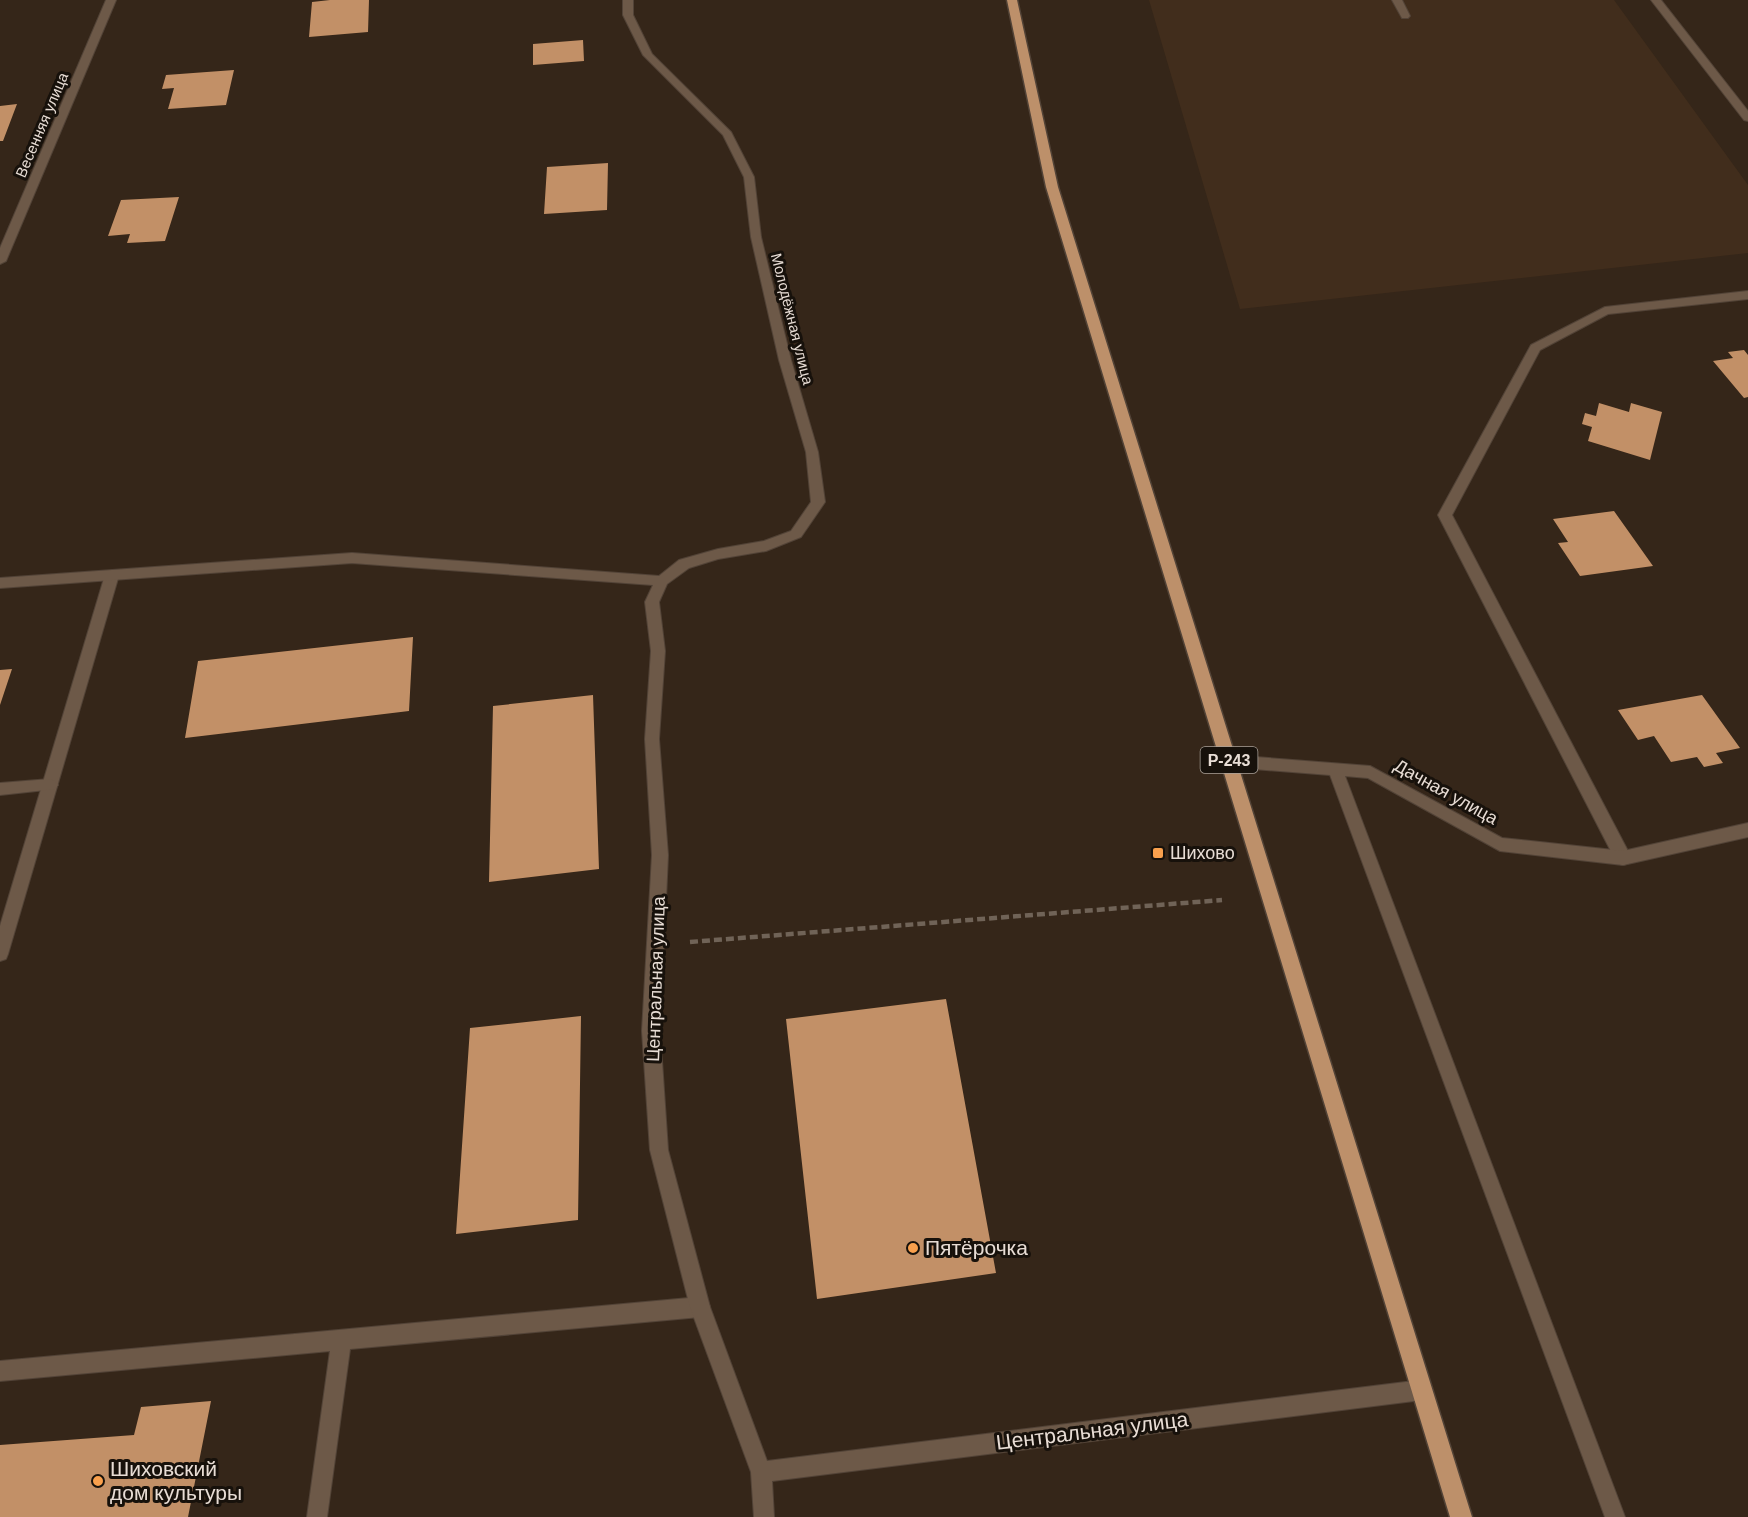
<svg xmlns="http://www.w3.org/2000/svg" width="1748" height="1517" font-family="Helvetica,sans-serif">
<rect width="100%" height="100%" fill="#352619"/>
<path fill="#412d1c" d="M1149,0H1614L1748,185V253L1240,309Z"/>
<path fill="#c29067" d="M330,0H369L368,32L309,37L312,2Z
M583,40L584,61L533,65V44Z
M234,70L226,105L168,109L174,88L162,89L166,75Z
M17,104L3,141H0V106Z
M608,163L607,210L544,214L547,167Z
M179,197L165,241L127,243L130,234L108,236L121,200Z
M1744,350L1748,355V397L1744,398L1713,361L1733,358L1728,352Z
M1599,403L1629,412L1631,403L1662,412L1650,460L1588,441L1592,427L1582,424L1585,413L1596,416Z
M1614,511L1653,566L1580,576L1558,543L1568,542L1553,519Z
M413,637L409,711L185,738L198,661Z
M12,669L0,705V670Z
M593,695L599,869L489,882L493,706Z
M1702,695L1740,748L1716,753L1723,763L1704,767L1697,757L1671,762L1654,736L1638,740L1618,710Z
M946,999L996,1273L817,1299L786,1019Z
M581,1016L578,1220L456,1234L470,1028Z
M211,1401L188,1517H0V1445L134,1435L141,1407Z"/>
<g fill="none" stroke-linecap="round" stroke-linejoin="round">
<defs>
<path id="service" d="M1392,0H1402L1410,16L1408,18H1402Z
M1651,0H1661L1748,111V121L1744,120Z
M1748,291V299L1608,314L1540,350L1452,515L1629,853L1631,858L1629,863L1623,865L1617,863L1438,515L1531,345L1605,307Z
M112,570L119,575L8,954L6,959L0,961V926L105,575Z
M700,1297L707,1300L710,1307L707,1314L700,1317L350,1349L327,1517H307L330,1351L0,1381V1361Z"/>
<path id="minor" d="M106,0H116L6,261L0,264V248Z
M623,0H633V15L652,54L731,132L754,177L761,237L791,360L818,452L825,502L801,537L766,551L718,559L689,568L667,584L659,602L665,651L659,739L668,855L660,1031L668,1150L710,1307L767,1461L1422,1380L1429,1383L1432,1390L1429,1397L1422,1400L772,1481L774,1517H754L751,1472L690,1307L650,1150L642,1031L652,855L645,739L651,651L645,602L653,585L352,563L0,588V578L352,553L659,576L679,560L718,549L764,541L791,531L811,502L806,452L779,360L751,237L744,177L723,135L643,55L623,15Z
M1229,755L1370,766L1502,838L1623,851L1748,823V837L1623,865L1500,851L1368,778L1345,776L1625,1517H1605L1330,775L1229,767L1224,765L1221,761L1224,757Z
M50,779L55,781L58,785L55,789L0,795V783Z"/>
<path id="trunk" d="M1007,0H1017L1058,187L1472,1517H1450L1046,187Z"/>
</defs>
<use href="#service" stroke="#524337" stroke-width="2"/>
<use href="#minor" stroke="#524337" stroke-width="2"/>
<use href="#trunk" stroke="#524337" stroke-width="3"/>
<path stroke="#706357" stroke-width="4.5" stroke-dasharray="8 4" stroke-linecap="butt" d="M690,942L1222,900"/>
<use href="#service" fill="#6d5948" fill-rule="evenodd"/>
<use href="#minor" fill="#6d5948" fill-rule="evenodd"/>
<use href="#trunk" fill="#bd906a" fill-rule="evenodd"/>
</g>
<g fill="#f9a04d" stroke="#17110b" stroke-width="2">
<rect x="1152" y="847" width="12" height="12" rx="3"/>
<circle cx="913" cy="1248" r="6"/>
<circle cx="98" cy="1481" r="6"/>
</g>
<g text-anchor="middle" stroke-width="6" stroke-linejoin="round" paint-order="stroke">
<g font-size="15" fill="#e8ddd5" stroke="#17110b">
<text transform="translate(42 125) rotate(-67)" y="5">Весенняя улица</text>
<text transform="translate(792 319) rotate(76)" y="5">Молодёжная улица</text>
</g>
<rect fill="#17110b" stroke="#a9a098" stroke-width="1.5" x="1200.5" y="747" width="57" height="26" rx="4.5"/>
<g font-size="16" font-weight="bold" fill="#e8ddd5">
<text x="1229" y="766">Р-243</text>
</g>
<g font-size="18" fill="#e8ddd5" stroke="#17110b">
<text transform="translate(1446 792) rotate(29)" y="6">Дачная улица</text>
<text transform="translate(656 979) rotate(-88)" y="6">Центральная улица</text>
</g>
<g font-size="18" fill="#e8ddd5" stroke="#17110b" text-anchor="start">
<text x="1170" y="859">Шихово</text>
</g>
<g font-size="21" fill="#e8ddd5" stroke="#17110b" text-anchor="start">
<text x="925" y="1255">Пятёрочка</text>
<text x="110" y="1476">Шиховский<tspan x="110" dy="24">дом культуры</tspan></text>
</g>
<g font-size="21" fill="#e8ddd5" stroke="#17110b">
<text transform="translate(1092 1431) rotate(-7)" y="7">Центральная улица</text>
</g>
</g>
</svg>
